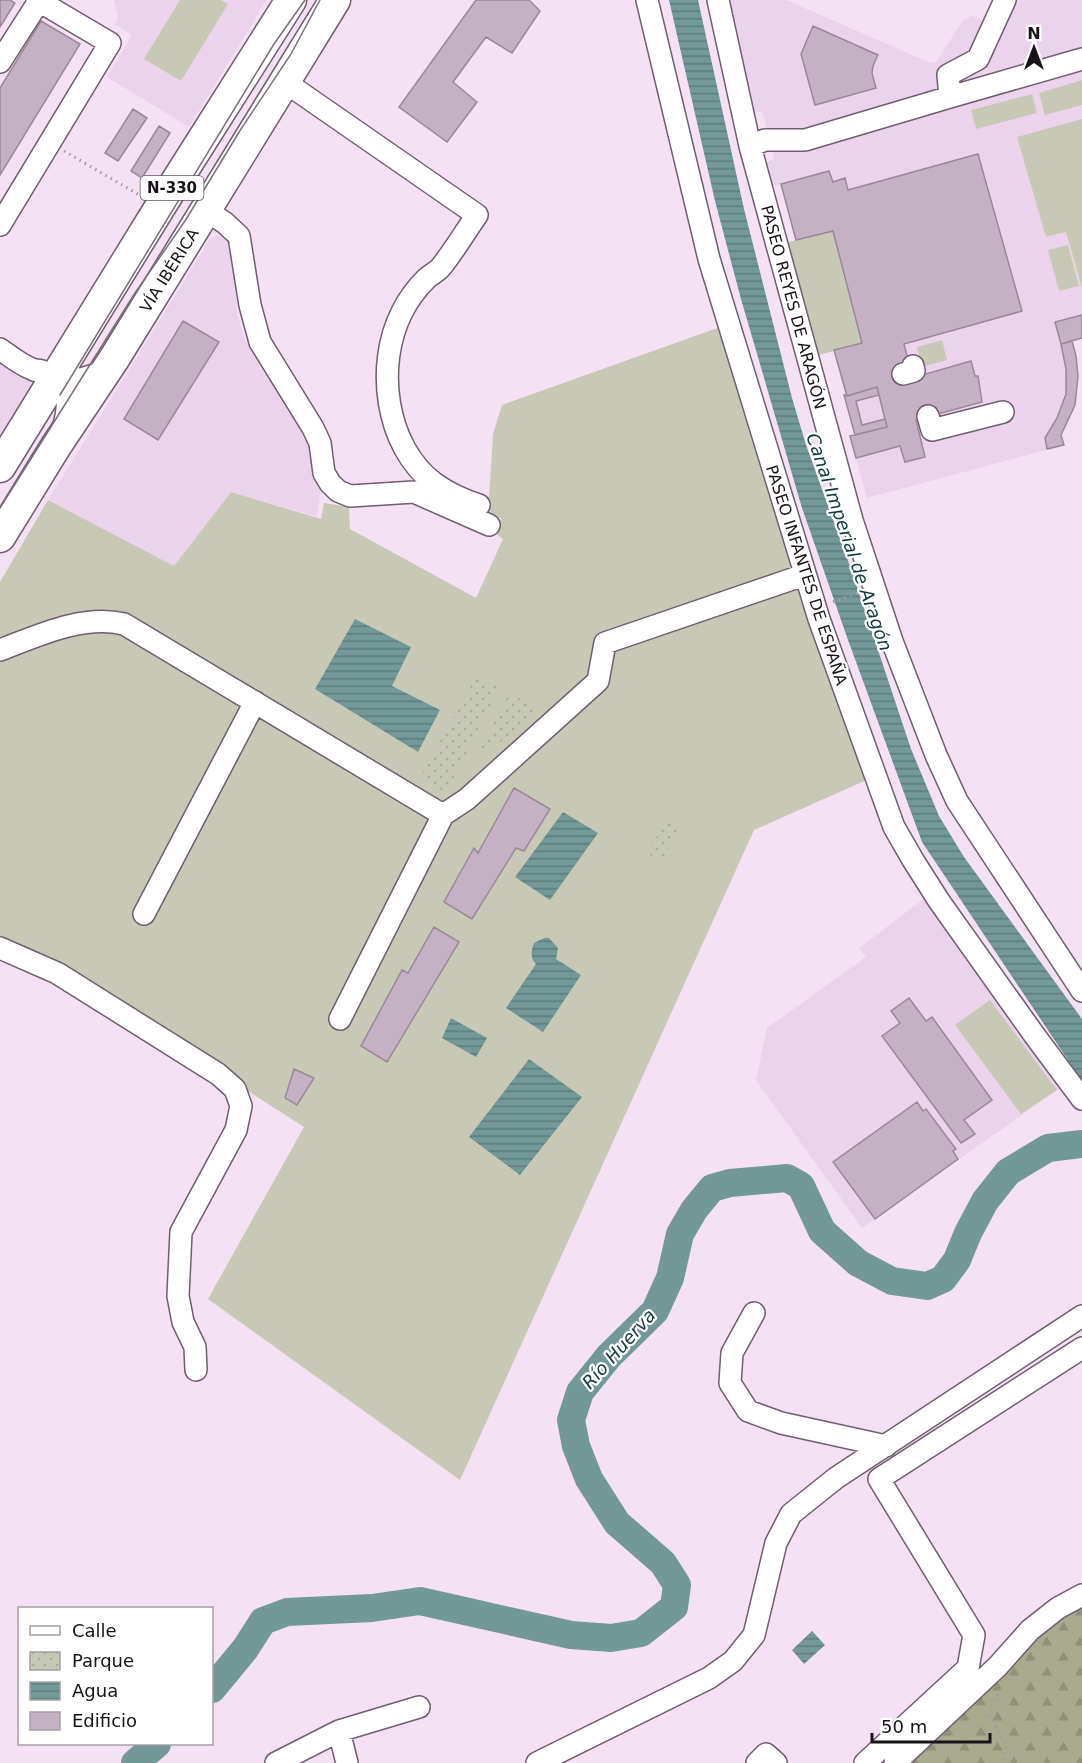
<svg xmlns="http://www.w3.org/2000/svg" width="1082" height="1763" font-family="'DejaVu Sans',sans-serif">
<defs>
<pattern id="forest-firs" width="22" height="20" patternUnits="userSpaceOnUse" patternTransform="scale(1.5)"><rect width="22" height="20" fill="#a7aa8d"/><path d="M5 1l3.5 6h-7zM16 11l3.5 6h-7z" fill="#8f9179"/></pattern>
<pattern id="park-dots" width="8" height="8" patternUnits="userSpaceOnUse" patternTransform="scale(1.5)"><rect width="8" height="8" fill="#c7c9b6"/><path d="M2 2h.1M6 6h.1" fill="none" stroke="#aaac9c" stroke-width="1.8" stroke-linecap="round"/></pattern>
<pattern id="water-rules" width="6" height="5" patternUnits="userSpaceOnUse" patternTransform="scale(1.5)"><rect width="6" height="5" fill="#739898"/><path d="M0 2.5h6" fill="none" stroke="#5d7b7b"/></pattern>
</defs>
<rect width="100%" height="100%" fill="#f4e1f4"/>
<path fill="#ecd3ec" d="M114,0H267L189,127L107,77L132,35L115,24L118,16Z
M729,0H786L931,63L937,61L963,20L974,15L976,19L986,21L997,0H1082V338L1072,341L1076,356L1077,391L1069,421L1061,435L1064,445L867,498L856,458L900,446L905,462L925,456L912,408L887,427L855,435L834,351L815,356L796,240L781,184L772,187L766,162L774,159L762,111L755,113Z
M219,235H225L233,246L237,314L245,339L260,367L307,432L321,487L317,517L231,492L174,566L48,500L210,239Z
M0,363L41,387L0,450Z
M925,898L1060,1088L862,1228L756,1080L767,1028L866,957L859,948Z"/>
<path fill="#c7c9b6" d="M180,0H221L228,4L181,81L144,59Z
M1082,80V105L1045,115L1039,93Z
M1032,94L1037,113L976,129L971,110Z
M1082,119V288L1066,232L1046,237L1017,137Z
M833,231L862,343L815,356L785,243Z
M1068,245L1079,286L1059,291L1048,250Z
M723,326L871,778L754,830L460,1480L208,1299L304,1127L61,971L0,944V582L48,500L174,566L231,492L321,519L324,503L349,507L350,529L476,598L503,539L496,534L501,518L488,514L493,434L502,405Z
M942,340L947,360L922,367L917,347Z
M990,1000L1057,1090L1021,1114L955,1025Z"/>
<path fill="url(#forest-firs)" d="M1082,1595V1763H895Z"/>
<path fill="url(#park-dots)" d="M477,675L499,688L448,789L442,790L419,779Z
M509,693L542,710L486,753L478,752Z
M669,821L680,830L661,861L645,852Z"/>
<path fill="url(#water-rules)" d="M669,0H698L744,209L792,398L806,445L851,569L911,749L939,816L964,857L1082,1019V1081L922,842L848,640L802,508L741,299L715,201Z
M355,619L411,647L392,686L440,710L418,752L315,689Z
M563,812L598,833L550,900L515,877Z
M544,938H549L558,948L556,959L581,975L543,1032L506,1008L536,964C530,958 531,951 534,943Z
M451,1018L487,1038L476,1057L442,1038Z
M529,1059L582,1097L520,1175L469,1137Z
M812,1631L825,1645L804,1664L792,1650Z"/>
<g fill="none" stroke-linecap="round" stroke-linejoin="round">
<path stroke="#739898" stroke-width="28" d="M212,1689L245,1649L263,1621L287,1612L372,1608L420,1601L571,1635L611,1638L641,1633L674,1607L677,1585L663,1563L617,1523L589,1479L576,1446L571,1420L580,1392L609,1356L655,1311L670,1278L680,1234L694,1210L712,1188L730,1183L787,1178L801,1186L822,1231L858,1263L892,1281L927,1286L943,1279L957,1260L968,1233L985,1201L1008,1172L1048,1148L1082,1144
M135,1763L157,1744"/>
</g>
<path fill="#c4b1c4" stroke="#9a889a" stroke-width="1.5" d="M0,0H10L15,3L0,27Z
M476,0H529L540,11L512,53L486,37L453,82L477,102L447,142L399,107Z
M41,21L80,44L0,175V88Z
M813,26L878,55L873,66L872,73L876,88L815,105L801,54Z
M133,109L147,118L118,161L105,153Z
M159,126L170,133L142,178L131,171Z
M978,154L1022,311L904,344L910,367L919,376L971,361L975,376H978L982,402L916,420L925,457L905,462L900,446L856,458L850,436L887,427L877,387L847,396L834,350L862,343L833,231L796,240L781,184L829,171L833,182L845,178L848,190Z
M1082,315V338L1061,344L1055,322Z
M183,321L219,342L158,440L124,419Z
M1072,341L1076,356L1078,376L1075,405L1061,435L1064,445L1047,449L1045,438L1057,418L1066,394V369L1061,344Z
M877,387L879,395L856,401L862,425L885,419L887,427L855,435L844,395L847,396Z
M514,788L550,809L524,851L516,848L472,919L444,902L474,848L478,853Z
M434,927L459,942L387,1062L361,1046L402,970L408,973Z
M909,998L926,1021L932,1017L992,1100L964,1120L975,1134L961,1143L882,1036L900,1023L891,1011Z
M294,1069L314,1078L297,1105L285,1098Z
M917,1102L923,1111L926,1109L956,1149L953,1151L958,1159L875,1219L833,1162Z"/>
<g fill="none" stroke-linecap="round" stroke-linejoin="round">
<defs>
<path id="minor" d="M647,0L709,259L819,619L894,827L913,860L939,901L1035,1036L1082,1099
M718,0L750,146L852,520L892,641L936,755L957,801L1082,991
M0,62L39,1
M285,82L477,215C465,232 454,251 441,267C437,272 431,274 426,279C417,288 408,300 402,312C375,365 385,446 434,483C448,493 463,500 479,505
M950,97L1082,59
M750,146L765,140H805L950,97L948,75L978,59L1005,0
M206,210L225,223L239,236L250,305L260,342L313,428L320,443L324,473L330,483L338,491L350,496L414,492L489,525
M0,225L110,43L37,0
M0,349C10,356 21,365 32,369C40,373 33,368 42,371C72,380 70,404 63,429
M903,374L914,371L913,366
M56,378L81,379L107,371
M928,416L932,430L1003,412
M0,650C37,636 83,614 124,624L443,815
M144,914L255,702
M0,948L57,973L218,1074L235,1089L241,1106L236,1130L181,1232L178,1296L183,1322L195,1347L196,1370
M340,1019L443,815L467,799L598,681L605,643L804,575
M754,1313L732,1353L730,1383L748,1411L781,1423L886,1446
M276,1763L339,1731
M347,1763L339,1731L419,1707
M537,1763L709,1678L733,1661L754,1635L776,1543L791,1514L836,1478L1082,1316
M757,1763L766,1754L776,1763
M865,1763L968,1668L974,1635L879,1479L1082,1348
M895,1763L998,1666L1030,1630L1058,1608L1082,1595"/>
<path id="highway" d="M0,467L165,199L291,0
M0,537L56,446L114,359L335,0"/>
</defs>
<use href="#minor" stroke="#6f5e6f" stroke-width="24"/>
<use href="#highway" stroke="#6f5e6f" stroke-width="33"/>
<path stroke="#a798a7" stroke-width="3" stroke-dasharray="1.5 4.5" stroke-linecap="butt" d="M64,151L141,196
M833,602L858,593
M1001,1689L988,1713L1006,1745L1003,1763"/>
<use href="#minor" stroke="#fff" stroke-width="21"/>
<use href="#highway" stroke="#fff" stroke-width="30"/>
<path stroke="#7b6f7c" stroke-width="1.5" d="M60,395L274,44L305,0
M0,508L135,293L185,221L241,129L291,54L320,0"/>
</g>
<g text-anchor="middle" stroke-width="4.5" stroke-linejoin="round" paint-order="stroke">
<rect fill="#fff" stroke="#5d595e" stroke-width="1.5" x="140.5" y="176" width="63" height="24" rx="4.5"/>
<g font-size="15" font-weight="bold" fill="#181219">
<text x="172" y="193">N-330</text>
</g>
<g font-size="16" fill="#181219" stroke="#fff">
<text transform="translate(169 270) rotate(-58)" y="6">VÍA IBÉRICA</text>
<text transform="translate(794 307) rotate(75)" y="6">PASEO REYES DE ARAGÓN</text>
<text transform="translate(807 575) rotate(72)" y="6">PASEO INFANTES DE ESPAÑA</text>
</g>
<g font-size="18" font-style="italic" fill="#14393a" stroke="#fff">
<text transform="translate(849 542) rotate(71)" y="6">Canal Imperial de Aragón</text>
<text transform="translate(619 1349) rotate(-48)" y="6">Río Huerva</text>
</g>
</g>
<rect x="18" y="1607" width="195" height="138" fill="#ffffff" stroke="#a3a0a3" stroke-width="1.5"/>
<rect x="30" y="1626" width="30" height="9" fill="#ffffff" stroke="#a3a0a3" stroke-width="1.5"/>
<text x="72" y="1637" font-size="18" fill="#181219">Calle</text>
<rect x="30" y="1652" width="30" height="18" fill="url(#park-dots)" stroke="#a3a0a3" stroke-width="1.5"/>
<text x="72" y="1667" font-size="18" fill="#181219">Parque</text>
<rect x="30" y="1682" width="30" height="18" fill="url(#water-rules)" stroke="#a3a0a3" stroke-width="1.5"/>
<text x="72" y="1697" font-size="18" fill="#181219">Agua</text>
<rect x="30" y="1712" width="30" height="18" fill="#c4b1c4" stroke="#a3a0a3" stroke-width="1.5"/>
<text x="72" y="1727" font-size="18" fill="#181219">Edificio</text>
<g transform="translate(1034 48)" stroke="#ffffff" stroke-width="4.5" paint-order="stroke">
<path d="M0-4.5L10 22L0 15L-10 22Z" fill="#181219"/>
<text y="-9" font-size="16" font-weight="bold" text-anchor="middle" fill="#181219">N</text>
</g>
<path d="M872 1733v9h118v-9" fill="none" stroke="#181219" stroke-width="3"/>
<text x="881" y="1733" font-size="18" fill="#181219" stroke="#ffffff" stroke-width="4.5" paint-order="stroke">50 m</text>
</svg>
